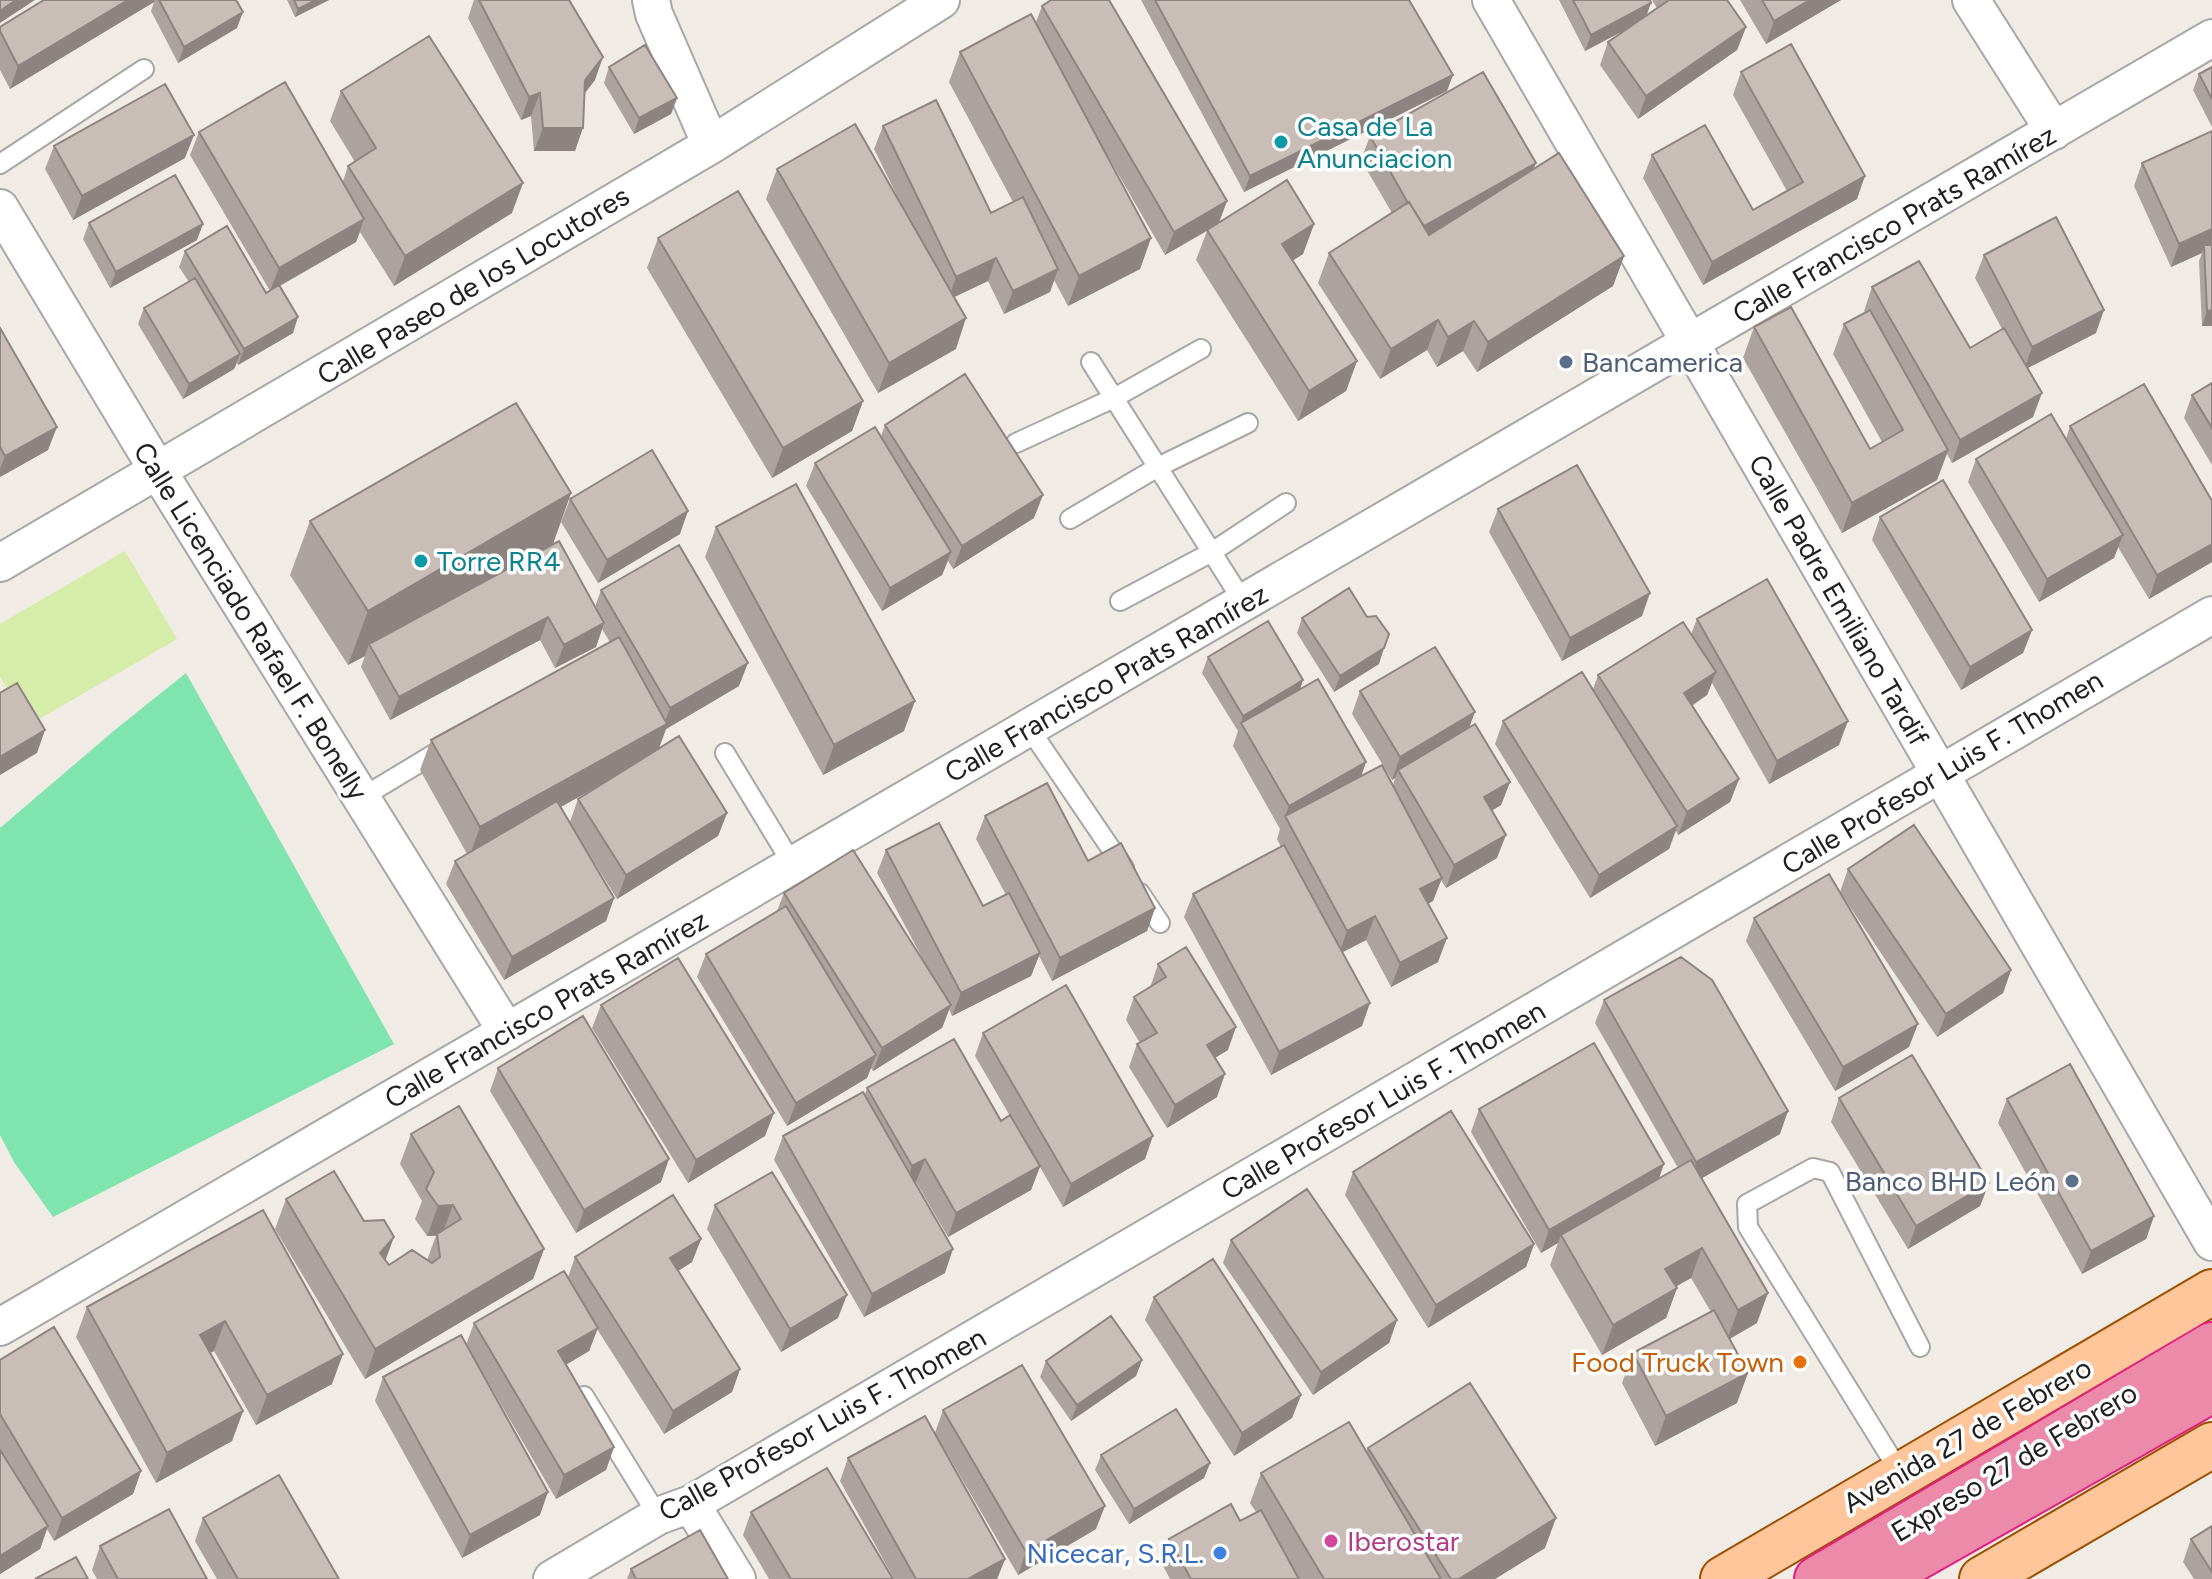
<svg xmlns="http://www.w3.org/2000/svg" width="2212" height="1579" font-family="Figtree,sans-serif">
<rect width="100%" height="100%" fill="#f1ebe5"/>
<path fill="#d5eda9" d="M125,551L177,639L29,725L0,677V624Z"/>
<path fill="#80e4ae" d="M186,673L394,1044L53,1217L14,1162L0,1135V828L116,729Z"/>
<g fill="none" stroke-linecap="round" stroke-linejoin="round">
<defs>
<path id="service" d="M0,164L144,69
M1091,362L1244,603
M1016,443L1114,398L1201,349
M1070,519L1158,467L1248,423
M1120,601L1212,552L1286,503
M1029,728L1124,868
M725,753L793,865
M361,798L444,748
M1140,893L1160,923
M584,1396L658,1516
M1901,1474L1748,1227L1747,1204L1813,1168L1830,1172L1920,1347"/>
<path id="minor" d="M651,0L654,14L711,145
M1491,0L2212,1242
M1971,0L2054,131
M0,208L158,471L507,1032
M0,563L711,145L941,0
M0,1327L2212,38
M691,1504L737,1579
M552,1579L658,1516L691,1504L2212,615"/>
<path id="primary" d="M1723,1579L2212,1292
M1982,1579L2212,1445"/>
<path id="motorway" d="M1817,1579L2212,1345
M1879,1579L2212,1390"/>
</defs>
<use href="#service" stroke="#a7a7a7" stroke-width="22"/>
<use href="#minor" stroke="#a7a7a7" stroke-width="40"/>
<use href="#primary" stroke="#9b5100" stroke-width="48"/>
<use href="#motorway" stroke="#e41d7f" stroke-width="48"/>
<use href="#service" stroke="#fff" stroke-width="18"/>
<use href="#minor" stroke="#fff" stroke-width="36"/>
<use href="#primary" stroke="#ffc69c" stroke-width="44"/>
<use href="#motorway" stroke="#ec8aaa" stroke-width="44"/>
</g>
<path fill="#ada39e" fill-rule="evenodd" d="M44,0H236L237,28L178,63L151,11L154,2L10,89L0,70V27Z
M287,0H329L295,17Z
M474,0H569L595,80L585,93L575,151H534L531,116L521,120L468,18Z
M1141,0H1409L1447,91L1244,192Z
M1559,0H1650L1647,15L1657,8L1652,0H1727L1746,27L1737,50L1638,119L1600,65L1608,42L1629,28L1585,51Z
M1740,0H1841L1766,44Z
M1042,6L1227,201L1219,223L1314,224L1303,254L1293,260L1357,361L1346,391L1298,421L1196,260L1207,231L1165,255L1102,146L1151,238L1140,269L1068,306L1054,280L1050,292L1004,314L988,281L954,297L956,349L878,393L766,199L777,169L904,210L874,149L883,126L991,213L1013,202L949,82L960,52L1036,22Z
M609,67L677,98L671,114L634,134L604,83Z
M2212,67V127L2193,90L2199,74Z
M1741,72L1857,199L1703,285L1643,178L1652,155L1753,210L1787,191L1733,95Z
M341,91L512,213L394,286L360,232L356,242L280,286L293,333L238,365L237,363L234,369L183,399L138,324L144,308L189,282L179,267L185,251L266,293L270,291L190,155L199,132L343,181L348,166L355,162L330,121Z
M2212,131V326H2202L2199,261L2202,253L2171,267L2134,186L2142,163Z
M1370,136L1536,163L1533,169L1624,256L1613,286L1477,372L1463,351L1437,367L1427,350L1380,379L1318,283L1329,253L1392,213L1361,160Z
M54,146L185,158L73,220L45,169Z
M89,223L197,240L110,288L83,239Z
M658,238L863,401L852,431L772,478L647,268Z
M1984,255L2096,333L2027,368L2033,417L1952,463L1947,454L1937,480L1842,533L1743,358L1754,327L1870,449L1882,442L1833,354L1844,324L1865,312L1864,311L1872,287L1970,348L2002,329L1975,278Z
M0,328L48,450L0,477Z
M2212,383V465L2184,418L2192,395Z
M885,425L1034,518L953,569L948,561L942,575L882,611L806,486L815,463L881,436Z
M2070,426L2212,501V562L2149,599L2118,547L2114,558L2039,602L1968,482L1976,459L2066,439Z
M571,493L552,544L595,607L601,590L739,686L666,729L658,749L727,813L718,836L617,899L571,825L614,898L606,921L504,980L446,884L455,861L467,854L420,770L431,740L610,642L602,629L596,647L555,668L540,640L390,720L361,667L365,656L348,665L290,575L310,521ZM600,785L578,799L570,822L561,807Z
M570,499L680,534L598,583L561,522Z
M1498,509L1642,616L1562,661L1489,532Z
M1880,517L2032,630L2023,653L1961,690L1872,540Z
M716,527L904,731L823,775L705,557Z
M1367,617L1379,664L1334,692L1297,633L1302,618Z
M1697,619L1839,745L1769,784L1712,683L1707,695L1692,706L1739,779L1730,802L1678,835L1676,831L1669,849L1590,898L1495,744L1503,721L1593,689L1598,675L1691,634Z
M1208,657L1300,689L1366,762L1361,776L1393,785L1395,778L1392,780L1352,714L1360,691L1469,728L1510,782L1501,805L1492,811L1497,858L1446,888L1441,880L1433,901L1428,904L1438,962L1391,987L1366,940L1343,952L1362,1026L1271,1075L1184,917L1193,894L1281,847L1277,839L1280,829L1233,746L1238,731L1202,673Z
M985,816L1088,861L1155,908L1147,931L1052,981L1039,956L1031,976L952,1016L949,1009L942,1028L873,1071L871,1068L867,1078L787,1126L697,977L706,954L777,911L784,893L927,967L877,873L886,850L983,906L1006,895L976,839Z
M1848,869L2011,970L2003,993L1937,1037L1840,892Z
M1754,918L1909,1047L1835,1091L1746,941Z
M1158,964L1228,1050L1215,1058L1217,1097L1167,1128L1129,1067L1137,1044L1140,1043L1126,1020L1134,997L1150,988Z
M1604,1000L1780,1134L1702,1178L1757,1323L1730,1339L1737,1403L1655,1446L1622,1383L1633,1353L1711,1312L1691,1278L1675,1287L1677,1288L1666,1318L1602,1355L1550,1265L1558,1243L1541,1253L1471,1132L1479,1109L1659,1179L1678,1168L1595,1023Z
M601,1005L765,1136L688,1183L592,1028Z
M983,1033L1145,1159L1063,1207L1040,1167L1031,1190L948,1237L916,1182H915L945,1273L864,1317L774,1160L783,1136L865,1094L867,1088L1001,1121L1010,1116L975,1056Z
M498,1068L661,1182L576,1233L490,1091Z
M1839,1098L1989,1183L1980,1206L1908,1249L1831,1122Z
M2007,1099L2154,1216L2146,1239L2082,1274L1998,1123Z
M411,1134L544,1249L533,1279L365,1379L275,1229L286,1199L385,1260L389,1265L427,1260L436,1236H427L415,1219L422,1201L400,1164Z
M1353,1172L1534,1244L1526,1267L1428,1328L1345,1195Z
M715,1205L838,1318L781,1352L707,1229Z
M263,1210L332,1384L256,1425L214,1351L210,1353L243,1411L232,1441L156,1483L76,1337L87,1307Z
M701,1239L692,1262L678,1271L740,1369L732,1392L664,1434L597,1329L589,1351L566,1365L614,1447L606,1470L556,1499L485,1377L540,1515L462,1558L375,1401L383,1377L466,1345L474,1323L568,1277L575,1257Z
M1231,1240L1397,1320L1389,1343L1313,1395L1223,1263Z
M1154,1297L1301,1395L1292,1418L1234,1456L1145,1320Z
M0,1360L141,1471L133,1494L54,1541L47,1529L40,1549L0,1574Z
M1142,1360L1136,1376L1071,1421L1040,1377L1046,1361Z
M943,1410L1096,1529L1018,1575L942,1445L1005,1559L997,1579H894L840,1481L848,1458L935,1433Z
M1368,1448L1545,1548L1495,1579H1170L1161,1562L1169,1539L1240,1521L1256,1512L1250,1503L1261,1473L1366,1452Z
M1101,1455L1210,1463L1204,1478L1129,1524L1095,1470Z
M751,1512L893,1579H769L743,1535Z
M203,1518L339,1579H217L195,1541Z
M2212,1526V1579H2194L2183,1562L2191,1539Z
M100,1546L207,1579H97L92,1570Z
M631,1569L728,1579H627Z"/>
<path fill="#8d8481" d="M16,0H35L0,23V11Z
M128,0H155L154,2L10,89L18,66Z
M316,0H329L295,17L298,9Z
M1810,0H1841L1766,44L1774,21Z
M1651,3L1645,19L1585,51L1591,35Z
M243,12L237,28L178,63L184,47Z
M1746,27L1737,50L1638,119L1646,96Z
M603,57L595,80L577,103L585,80Z
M1453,75L1447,91L1244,192L1250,176Z
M540,93L531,116L521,120L529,97Z
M677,98L671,114L634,134L639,118Z
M543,128H583L575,151H534Z
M194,135L185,158L73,220L82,196Z
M1536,163L1527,186L1413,251L1421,228Z
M1865,176L1857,199L1703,285L1712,262Z
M523,183L512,213L394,286L405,256Z
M1227,201L1218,224L1165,255L1174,232Z
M364,219L356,242L270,291L279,268Z
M203,224L197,240L110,288L116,272Z
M1314,224L1303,254L1272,274L1282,244Z
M2212,229V249L2204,245L2202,253L2171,267L2179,244Z
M1151,238L1140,269L1068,306L1079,276Z
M1624,256L1613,286L1477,372L1488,342Z
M996,258L988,281L948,300L956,277Z
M1058,269L1050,292L1004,314L1013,291Z
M2104,310L2096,333L2024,370L2032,347Z
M2212,310V326H2202L2207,311Z
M298,317L293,333L238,365L244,349Z
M966,318L956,349L878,393L889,363Z
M1438,320L1427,350L1380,379L1391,349Z
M1474,321L1463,351L1437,367L1448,337Z
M240,354L234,369L183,399L189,384Z
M1357,361L1346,391L1298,421L1309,391Z
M2042,393L2033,417L1952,463L1960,440Z
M863,401L852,431L772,478L783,448Z
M57,427L48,450L0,477V469L5,456Z
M1948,450L1937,480L1842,533L1852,503Z
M571,493L552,547L369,644L365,656L348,665L368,611Z
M1043,495L1034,518L953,569L962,546Z
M688,511L680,534L598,583L607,560Z
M2123,535L2114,558L2039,602L2047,579Z
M2212,544V562L2149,599L2157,575Z
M951,552L942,575L882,611L890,588Z
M1650,593L1642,616L1562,661L1570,638Z
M548,617L540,640L390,720L399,697Z
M604,623L596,647L555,668L564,645Z
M2032,630L2023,653L1961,690L1970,667Z
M1384,648L1379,664L1334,692L1340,676Z
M748,663L739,686L666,729L657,754L469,857L480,827L663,727L670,708Z
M1716,672L1707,695L1675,716L1684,693Z
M1303,680L1298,696L1241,723L1238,732L1243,716Z
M915,701L904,731L823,775L834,745Z
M1475,712L1466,736L1398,770L1395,778L1392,780L1400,757Z
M1848,721L1839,745L1769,784L1777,761Z
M45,730L37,753L0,775V757Z
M1366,762L1358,785L1285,816L1280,829L1289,806Z
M1739,779L1730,802L1678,835L1687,812Z
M1510,782L1501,805L1475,820L1484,797Z
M727,813L718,836L617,899L626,875Z
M1677,826L1669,849L1590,898L1599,875Z
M1506,835L1497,858L1446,888L1454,865Z
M1442,878L1433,901L1412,912L1420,889Z
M614,898L606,921L504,980L512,957Z
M1155,908L1147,931L1052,981L1060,958Z
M1375,916L1366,940L1339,954L1347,931Z
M1447,938L1438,962L1391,987L1400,963Z
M1040,953L1031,976L952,1016L961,993Z
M2011,970L2003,993L1937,1037L1946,1014Z
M1370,1003L1362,1026L1271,1075L1279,1052Z
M951,1005L942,1028L873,1071L882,1048Z
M1918,1024L1909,1047L1835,1091L1843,1067Z
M1236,1027L1228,1050L1198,1068L1207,1045Z
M876,1055L867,1078L787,1126L796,1103Z
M1225,1074L1217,1097L1167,1128L1175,1105Z
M1788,1111L1780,1134L1688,1186L1696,1162Z
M774,1113L765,1136L688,1183L696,1160Z
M1153,1136L1145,1159L1063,1207L1071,1184Z
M669,1159L661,1182L576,1233L584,1210Z
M925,1159L916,1182L903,1189L912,1166Z
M1664,1164L1656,1187L1561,1235L1558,1243L1541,1253L1549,1230Z
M1040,1166L1031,1190L948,1237L956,1213Z
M1989,1183L1980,1206L1908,1249L1916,1226Z
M453,1205L442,1235L427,1236L438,1206Z
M2154,1216L2146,1239L2082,1274L2091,1251Z
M394,1237L383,1267L380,1253Z
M701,1239L692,1262L662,1281L670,1258Z
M1534,1244L1526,1267L1428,1328L1436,1305Z
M1702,1248L1691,1278L1654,1299L1665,1269Z
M544,1249L533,1279L365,1379L375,1349Z
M953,1249L945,1273L864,1317L872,1294Z
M1677,1288L1666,1318L1602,1355L1613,1325Z
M1768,1293L1757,1323L1727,1340L1738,1310Z
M847,1295L838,1318L781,1352L790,1329Z
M1397,1320L1389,1343L1313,1395L1321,1372Z
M225,1321L214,1351L189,1365L200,1335Z
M598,1328L589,1351L550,1374L558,1351Z
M343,1354L332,1384L256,1425L267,1395Z
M1142,1360L1136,1376L1071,1421L1077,1405Z
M740,1369L732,1392L664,1434L673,1411Z
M1748,1373L1737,1403L1655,1446L1666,1416Z
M1301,1395L1292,1418L1234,1456L1242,1433Z
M243,1411L232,1441L156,1483L167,1453Z
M614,1447L606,1470L556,1499L564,1475Z
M1210,1463L1204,1478L1129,1524L1134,1509Z
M141,1471L133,1494L54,1541L62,1518Z
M548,1492L540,1515L462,1558L470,1535Z
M1105,1506L1096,1529L1018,1575L1026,1552Z
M1556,1518L1545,1548L1495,1579H1459Z
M48,1526L40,1549L0,1574V1556Z
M1005,1559L997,1579H968Z"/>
<path fill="#c9bdb8" stroke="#8d8481" stroke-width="2" d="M0,0H16L0,11Z
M44,0H128L18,66L0,31V27Z
M159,0H236L243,12L184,47Z
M294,0H316L298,9Z
M479,0H569L603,57L585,80L583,128H543L540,93L529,97Z
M1051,0H1109L1227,201L1174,232L1042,6Z
M1155,0H1409L1453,75L1250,176Z
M1573,0H1650L1651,3L1591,35Z
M1669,0H1727L1746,27L1646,96L1608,42Z
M1762,0H1810L1774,21Z
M1031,14L1151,238L1079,276L960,52Z
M429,36L523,183L405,256L348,166L376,148L341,91Z
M1791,44L1865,176L1712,262L1652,155L1705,125L1753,210L1803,182L1741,72Z
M645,45L677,98L639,118L609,67Z
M2212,67V99L2199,74Z
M1483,72L1536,163L1424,226L1409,202L1408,203L1370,136Z
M285,82L364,219L279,268L199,132Z
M165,84L194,135L82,196L54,146Z
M936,100L991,213L1023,197L1058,269L1013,291L996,258L956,277L883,126Z
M855,124L966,318L889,363L777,169Z
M2212,131V229L2179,244L2142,163Z
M1559,153L1624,256L1488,342L1474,321L1448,337L1438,320L1391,349L1329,253L1409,202L1429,235Z
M175,175L203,224L116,272L89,223Z
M1287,180L1314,224L1282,244L1357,361L1309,391L1207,230Z
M738,191L863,401L783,448L658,238Z
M2056,217L2104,310L2032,347L1984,255Z
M227,226L266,293L279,285L298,317L244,349L185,251Z
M2204,245H2212V310L2207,311Z
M1919,261L1970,348L2004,328L2042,393L1960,440L1872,287Z
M195,278L240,354L189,384L144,308Z
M1791,307L1870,449L1903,430L1844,324L1870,310L1948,450L1852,503L1754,327Z
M0,328L57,427L5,456L0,447Z
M965,374L1043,495L962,546L885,425Z
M2212,383V428L2192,395Z
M2144,384L2212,501V544L2157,575L2070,426Z
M516,403L571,493L368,611L310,521Z
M2051,414L2123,535L2047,579L1976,459Z
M875,427L951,552L890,588L815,463Z
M652,450L688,511L607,560L570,499Z
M1577,465L1650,593L1570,638L1498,509Z
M1943,480L2032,630L1970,667L1880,517Z
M796,484L915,701L834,745L716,527Z
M559,541L604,623L564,645L548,617L399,697L369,644Z
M679,545L748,663L670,708L601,590Z
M1767,579L1848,721L1777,761L1697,619Z
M1349,588L1367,617L1376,616L1389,634L1384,648L1340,676L1302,618Z
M1268,621L1303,680L1243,716L1208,657Z
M1683,622L1716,672L1684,693L1739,779L1687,812L1598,675Z
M619,637L667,724L480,827L431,740Z
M1435,647L1475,712L1400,757L1360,691Z
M1582,672L1677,826L1599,875L1503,721Z
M1318,679L1366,762L1289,806L1241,723Z
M17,683L45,730L0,757V693Z
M1475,724L1510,782L1484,797L1506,835L1454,865L1398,770Z
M679,736L727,813L626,875L578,799Z
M1382,765L1442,878L1420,889L1447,938L1400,963L1375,916L1347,931L1285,816Z
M1047,783L1088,861L1121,843L1155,908L1060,958L985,816Z
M557,801L614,898L512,957L455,861Z
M939,823L983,906L1009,893L1040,953L961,993L886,850Z
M1914,825L2011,970L1946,1014L1848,869Z
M1284,845L1370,1003L1279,1052L1193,894Z
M853,850L951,1005L882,1048L784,893Z
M1829,874L1918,1024L1843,1067L1754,918Z
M786,906L876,1055L796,1103L706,954Z
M1186,947L1236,1027L1207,1045L1225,1074L1175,1105L1137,1044L1157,1033L1134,997L1166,977L1158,964Z
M1681,957L1712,980L1788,1111L1696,1162L1604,1000Z
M678,958L774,1113L696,1160L601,1005Z
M1066,985L1153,1136L1071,1184L983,1033Z
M583,1016L669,1159L584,1210L498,1068Z
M954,1039L1001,1121L1010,1115L1040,1166L956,1213L925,1159L912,1166L867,1088Z
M1594,1043L1664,1164L1549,1230L1479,1109Z
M1912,1055L1989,1183L1916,1226L1839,1098Z
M2070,1064L2154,1216L2091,1251L2007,1099Z
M863,1092L953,1249L872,1294L783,1136Z
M459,1106L544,1249L375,1349L286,1199L334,1171L364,1221L384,1220L394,1237L380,1253L389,1265L412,1250L432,1263L440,1257L437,1234L461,1219L453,1205L438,1206L426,1189L434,1172L411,1134Z
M1451,1111L1534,1244L1436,1305L1353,1172Z
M1691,1160L1768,1293L1738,1310L1702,1248L1665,1269L1677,1288L1613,1325L1561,1235Z
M772,1172L847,1295L790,1329L715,1205Z
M1307,1189L1397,1320L1321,1372L1231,1240Z
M673,1195L701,1239L670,1258L740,1369L673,1411L575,1257Z
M263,1210L343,1354L267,1395L225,1321L200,1335L243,1411L167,1453L87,1307Z
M1213,1259L1301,1395L1242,1433L1154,1297Z
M564,1271L598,1328L558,1351L614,1447L564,1475L474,1323Z
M1714,1310L1748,1373L1666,1416L1633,1353Z
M1111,1316L1142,1360L1077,1405L1046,1361Z
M54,1327L141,1471L62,1518L0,1414V1360Z
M461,1335L548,1492L470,1535L383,1377Z
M1022,1365L1105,1506L1026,1552L943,1410Z
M1470,1383L1556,1518L1459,1579H1451L1368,1448Z
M1176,1409L1210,1463L1134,1509L1101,1455Z
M925,1416L1005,1559L968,1579H916L848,1458Z
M1349,1422L1441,1579H1324L1261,1473Z
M0,1450L48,1526L0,1556Z
M827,1468L893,1579H791L751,1512Z
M279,1475L339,1579H238L203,1518Z
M1231,1504L1240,1521L1261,1510L1299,1579H1191L1169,1539Z
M169,1509L207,1579H118L100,1546Z
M2212,1526V1572L2191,1539Z
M700,1530L728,1579H636L631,1569Z
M76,1557L88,1579H35Z"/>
<g fill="#0f9aa8" stroke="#fff" stroke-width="3">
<circle cx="1281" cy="142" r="8"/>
<circle cx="421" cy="561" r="8"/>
</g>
<g fill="#5c6f8a" stroke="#fff" stroke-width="3">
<circle cx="1566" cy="362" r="8"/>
<circle cx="2072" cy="1181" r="8"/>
</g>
<circle fill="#e8710a" stroke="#fff" stroke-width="3" cx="1800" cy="1362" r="8"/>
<circle fill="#d1479c" stroke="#fff" stroke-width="3" cx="1331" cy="1541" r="8"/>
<circle fill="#3f7fe0" stroke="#fff" stroke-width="3" cx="1220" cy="1553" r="8"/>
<g text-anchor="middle" stroke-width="7" stroke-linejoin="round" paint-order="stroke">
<g font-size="28" fill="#0d838f" stroke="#fff" text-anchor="start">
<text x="1297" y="136">Casa de La<tspan x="1297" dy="32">Anunciacion</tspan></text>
<text x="437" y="571">Torre RR4</text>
</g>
<g font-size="28" fill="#202020" stroke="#fff">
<text transform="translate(1894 224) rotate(-30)" y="10">Calle Francisco Prats Ramírez</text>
<text transform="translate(473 285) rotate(-31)" y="10">Calle Paseo de los Locutores</text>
<text transform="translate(1839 600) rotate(60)" y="10">Calle Padre Emiliano Tardif</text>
<text transform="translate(251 621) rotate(58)" y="10">Calle Licenciado Rafael F. Bonelly</text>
<text transform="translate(1106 683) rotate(-30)" y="10">Calle Francisco Prats Ramírez</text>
<text transform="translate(1942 772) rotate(-31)" y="10">Calle Profesor Luis F. Thomen</text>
<text transform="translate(546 1009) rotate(-30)" y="10">Calle Francisco Prats Ramírez</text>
<text transform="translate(1383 1100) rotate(-30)" y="10">Calle Profesor Luis F. Thomen</text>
<text transform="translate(822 1424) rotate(-29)" y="10">Calle Profesor Luis F. Thomen</text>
<text transform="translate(1967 1435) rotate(-30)" y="10">Avenida 27 de Febrero</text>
<text transform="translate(2014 1462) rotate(-31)" y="10">Expreso 27 de Febrero</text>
</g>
<g font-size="28" fill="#4e5e75" stroke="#fff" text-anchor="start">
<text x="1582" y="372">Bancamerica</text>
<text x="2056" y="1191" text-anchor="end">Banco BHD León</text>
</g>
<g font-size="28" fill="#c56008" stroke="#fff" text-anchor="end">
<text x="1784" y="1372">Food Truck Town</text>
</g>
<g font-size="28" fill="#b23c85" stroke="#fff" text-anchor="start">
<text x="1347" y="1551">Iberostar</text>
</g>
<g font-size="28" fill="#366cbe" stroke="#fff" text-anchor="end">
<text x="1204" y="1563">Nicecar, S.R.L.</text>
</g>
</g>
</svg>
